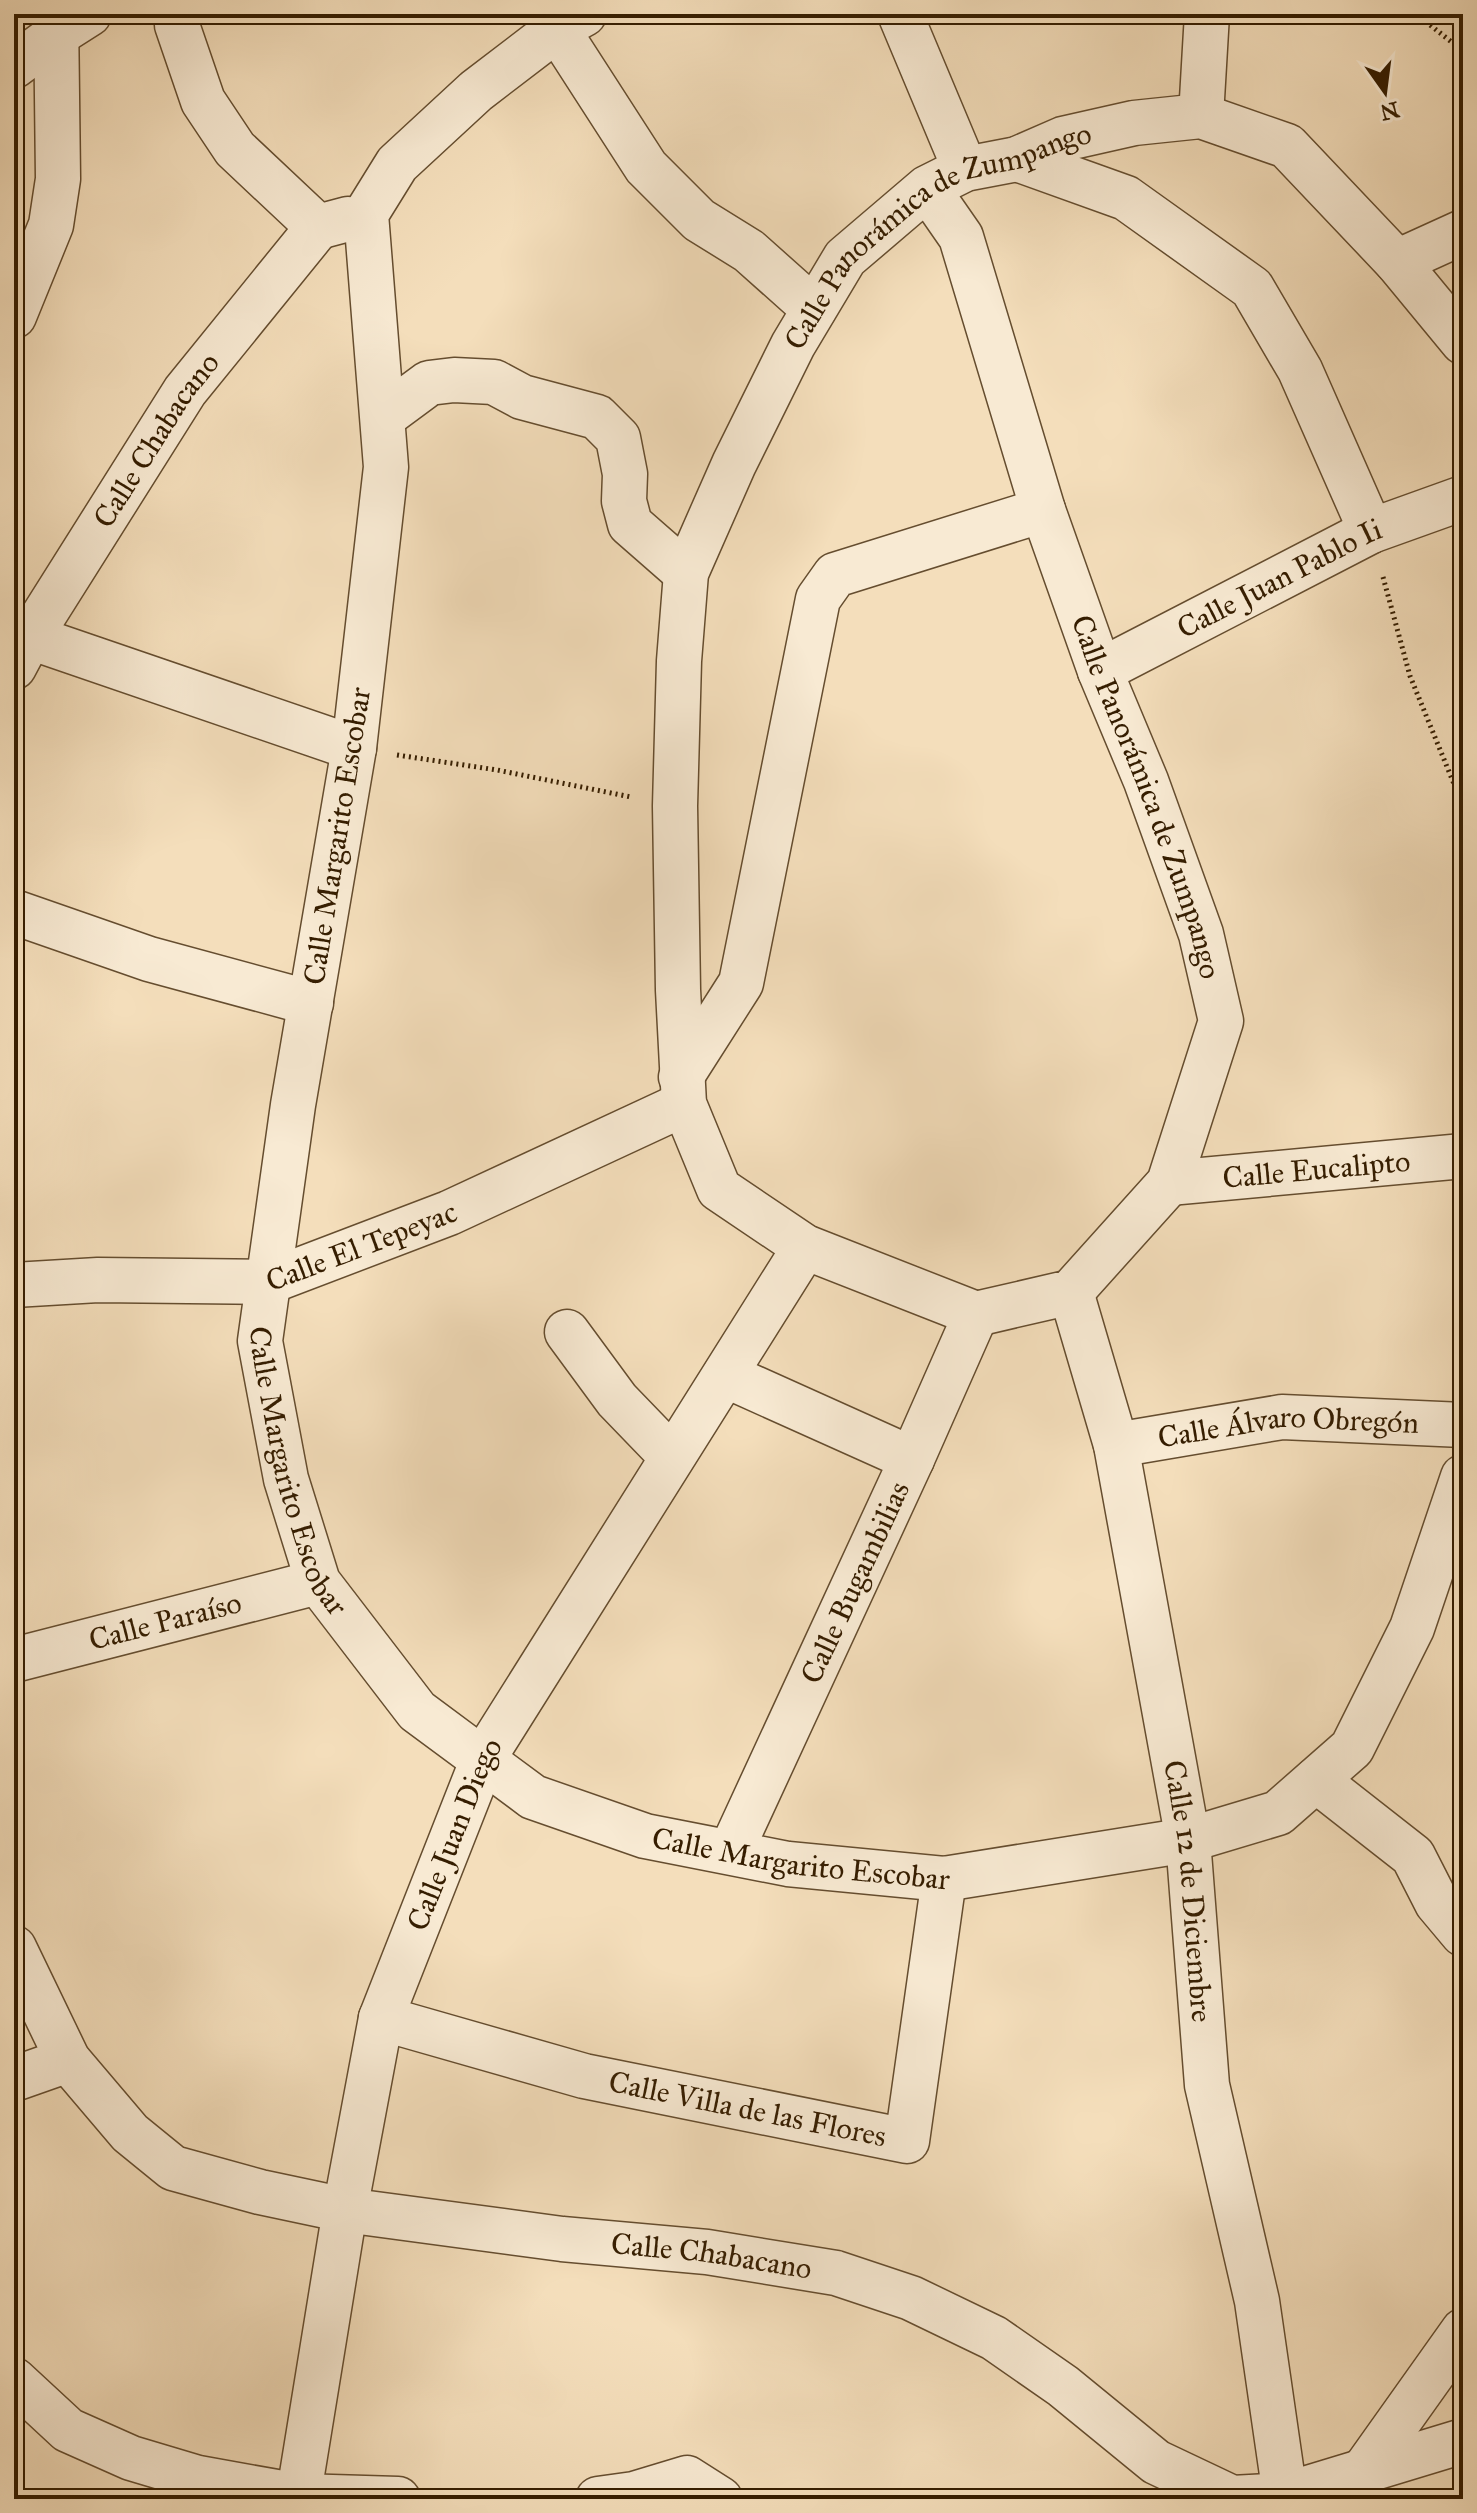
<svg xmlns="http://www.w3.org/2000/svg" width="1477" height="2513" font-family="'IM FELL Great Primer',serif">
<rect width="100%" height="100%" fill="#f4debb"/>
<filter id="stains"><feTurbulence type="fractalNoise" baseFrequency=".0025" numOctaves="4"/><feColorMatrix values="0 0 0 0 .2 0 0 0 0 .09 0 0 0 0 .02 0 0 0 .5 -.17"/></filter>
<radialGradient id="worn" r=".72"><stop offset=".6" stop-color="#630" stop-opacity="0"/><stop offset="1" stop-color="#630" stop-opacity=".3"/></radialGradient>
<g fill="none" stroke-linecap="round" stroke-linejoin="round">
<defs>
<g id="minor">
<path id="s1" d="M584,14L557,29L476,91L397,164L366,214L386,467L354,748L293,1105L260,1341L286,1479L318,1582L417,1711L533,1797L645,1836L788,1864L944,1879L1188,1840L1278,1813L1352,1748L1412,1628L1463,1477"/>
<path d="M900,14L965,169"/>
<path d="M177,25L203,101L235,149L318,227L348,219"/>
<path d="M557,29L646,167L699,220L749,251L814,309"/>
<path d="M14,66L56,35L89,14"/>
<path d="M1201,116L1207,14"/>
<path d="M1017,159L1126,198L1252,288L1300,370L1371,531"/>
<path id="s2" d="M927,188L961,237L1043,510L1100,671L1146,781L1201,934L1221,1021L1169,1183L1071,1292L976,1314L805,1247L719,1189L684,1104L678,990L675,806L679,661L686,573L734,464L793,345L845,258L927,188L965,169L1017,159L1063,139L1134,123L1201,116L1287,146L1397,262L1463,342"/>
<path d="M1397,262L1463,232"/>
<path d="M14,316L51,225L58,179L56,14"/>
<path d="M383,417L429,383L454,380L494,382L522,397L597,417L618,438L625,474L624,501L630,524L686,573"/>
<path d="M30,637L354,748"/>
<path id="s3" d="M14,667L30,637L185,391L318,227"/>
<path id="s4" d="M1100,671L1371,531L1463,498"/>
<path d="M14,912L149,959L311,1003"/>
<path d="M681,1077L741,983L818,599L835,575L1043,510"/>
<path id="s5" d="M1169,1183L1463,1156"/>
<path id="s6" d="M14,1285L98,1280L268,1282L449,1213L684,1104"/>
<path id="s7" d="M1071,1292L1116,1445L1188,1840L1207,2085L1257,2301L1285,2495"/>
<path d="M567,1332L617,1400L672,1457"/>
<path d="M725,1375L912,1459"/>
<path id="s8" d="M1116,1445L1282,1417L1463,1425"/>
<path id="s9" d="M14,1660L318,1582"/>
<path d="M1316,1780L1413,1856L1437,1903L1463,1934"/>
<path id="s10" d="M731,1851L912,1459L976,1314"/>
<path id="s11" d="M14,1948L68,2060L130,2133L173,2168L260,2192L345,2210L562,2239L707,2252L836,2273L911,2298L994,2338L1063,2386L1156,2462L1232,2498L1285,2495L1463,2441"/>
<path id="s12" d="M381,2018L584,2076L907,2141L944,1879"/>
<path d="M14,2079L68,2060"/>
<path d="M14,2380L68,2430L131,2458L198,2478L299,2496L398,2499"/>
<path d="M1362,2473L1463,2331"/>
<path id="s13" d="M298,2499L345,2210L381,2018L483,1759L805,1247"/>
<path d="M598,2499L634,2494L687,2478L720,2499"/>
</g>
</defs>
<use href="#minor" stroke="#654d2f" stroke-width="47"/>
<path stroke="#351d00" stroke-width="5" stroke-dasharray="2 4" stroke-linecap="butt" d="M1416,14L1463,51
M1383,577L1410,676L1463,806
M397,755L497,770L631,797"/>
<use href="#minor" stroke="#f8ead3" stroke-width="44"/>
</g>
<g text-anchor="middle" stroke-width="7" stroke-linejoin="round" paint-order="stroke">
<g font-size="30" fill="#351d00" stroke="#f8ead3">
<text dy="10" stroke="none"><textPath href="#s2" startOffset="2654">Calle Panorámica de Zumpango</textPath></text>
<text dy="10" stroke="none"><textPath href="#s3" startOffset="268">Calle Chabacano</textPath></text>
<text dy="10" stroke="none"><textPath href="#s4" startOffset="202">Calle Juan Pablo Ii</textPath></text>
<text dy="10" stroke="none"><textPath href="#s2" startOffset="650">Calle Panorámica de Zumpango</textPath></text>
<text transform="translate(337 836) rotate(-81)" y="10">Calle Margarito Escobar</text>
<text dy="10" stroke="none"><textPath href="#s5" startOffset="148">Calle Eucalipto</textPath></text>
<text dy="10" stroke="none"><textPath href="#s6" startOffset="354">Calle El Tepeyac</textPath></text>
<text dy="10" stroke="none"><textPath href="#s8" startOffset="174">Calle Álvaro Obregón</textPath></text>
<text dy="10" stroke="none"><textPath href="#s1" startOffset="1572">Calle Margarito Escobar</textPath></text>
<text dy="10" stroke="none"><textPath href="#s10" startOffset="296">Calle Bugambilias</textPath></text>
<text dy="10" stroke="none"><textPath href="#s9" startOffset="156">Calle Paraíso</textPath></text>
<text dy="10" stroke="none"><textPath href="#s13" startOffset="686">Calle Juan Diego</textPath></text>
<text dy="10" stroke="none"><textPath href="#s1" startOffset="2268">Calle Margarito Escobar</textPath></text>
<text dy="10" stroke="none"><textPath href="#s7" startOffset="612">Calle 12 de Diciembre</textPath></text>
<text dy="10" stroke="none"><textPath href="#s12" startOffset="378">Calle Villa de las Flores</textPath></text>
<text dy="10" stroke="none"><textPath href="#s11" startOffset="822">Calle Chabacano</textPath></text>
</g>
</g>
<rect width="1477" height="2513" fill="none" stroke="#f4debb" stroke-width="48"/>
<rect x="16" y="16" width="1445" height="2481" fill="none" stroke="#351d00" stroke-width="4"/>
<rect x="24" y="24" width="1429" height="2465" fill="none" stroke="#351d00" stroke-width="2"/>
<g transform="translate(1385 92) rotate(166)" stroke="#f8ead3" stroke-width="6" paint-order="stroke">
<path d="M0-6L14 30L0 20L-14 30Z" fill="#351d00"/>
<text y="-12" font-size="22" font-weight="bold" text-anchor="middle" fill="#351d00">N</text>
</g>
<rect width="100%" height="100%" filter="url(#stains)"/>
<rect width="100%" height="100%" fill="url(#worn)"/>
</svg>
